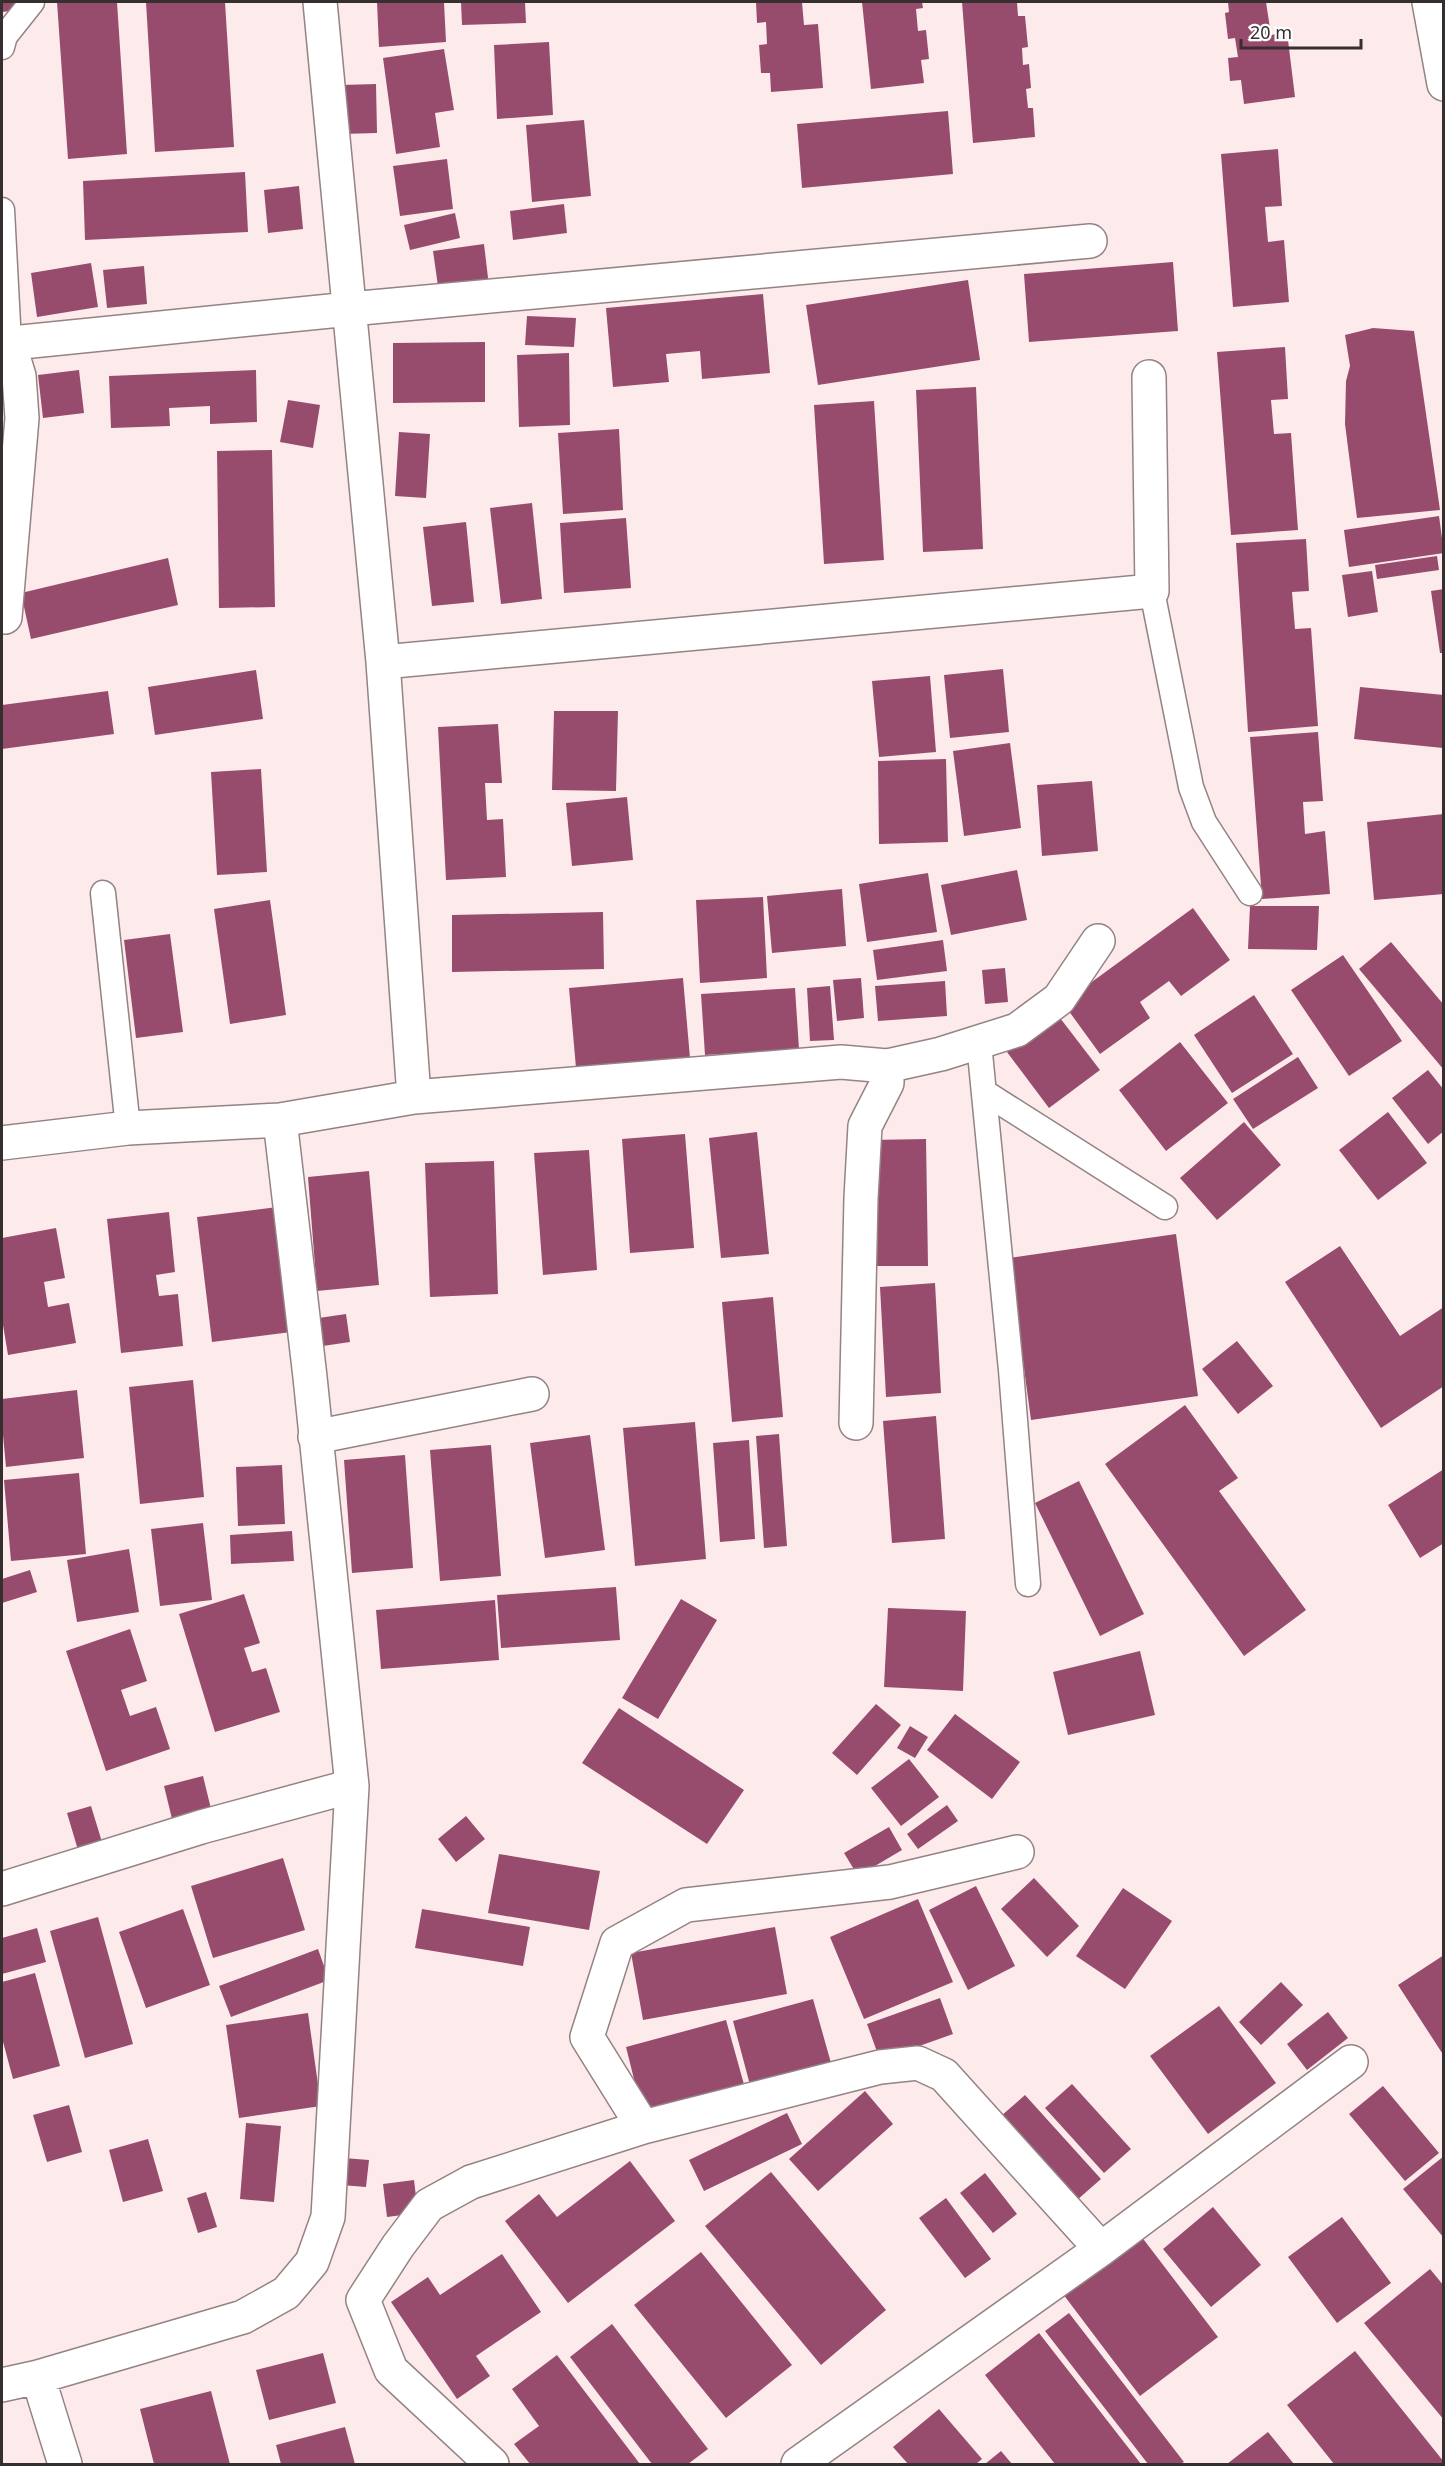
<svg xmlns="http://www.w3.org/2000/svg" width="1445" height="2466" font-family="'Noto Sans',sans-serif">
<rect width="100%" height="100%" fill="#fdebeb"/>
<path fill="#984c6d" d="M2,2H19L20,10L2,12Z
M57,2H117L127,154L68,159Z
M146,2H225L234,147L155,152Z
M377,2H444L446,42L379,47Z
M461,2H525L526,23L462,25Z
M756,2H802L804,25L818,24L823,88L771,92L770,73H761L759,45L767,44L766,22L757,23Z
M862,2H922L923,8L916,9L918,31L926,30L929,59L921,60L924,83L871,89Z
M962,2H1017L1018,16H1025L1028,47L1022,48L1023,65L1029,64L1031,88L1026,89L1028,108H1033L1035,137L973,143Z
M1228,2H1266L1271,35L1287,32L1295,97L1244,104L1241,80L1230,81L1228,58L1238,57L1235,38L1228,39L1225,13L1229,12Z
M549,42L553,115L497,119L494,45Z
M444,49L454,110L435,113L440,147L396,154L383,58Z
M376,84L377,133L342,134L341,85Z
M948,111L953,174L802,188L797,124Z
M584,120L591,196L532,202L526,125Z
M1278,149L1282,206L1265,207L1268,242L1284,240L1289,302L1233,307L1221,154Z
M447,159L453,209L400,216L393,166Z
M245,172L248,232L85,240L83,181Z
M299,186L303,229L268,233L264,190Z
M564,204L567,233L513,240L510,211Z
M455,213L460,238L410,250L404,225Z
M484,244L489,286L439,293L433,251Z
M1173,262L1178,331L1029,342L1024,274Z
M91,263L98,307L37,317L31,273Z
M144,266L147,304L107,308L103,270Z
M968,280L980,360L818,385L806,305Z
M763,294L770,373L702,379L700,351L666,354L669,382L613,387L606,308Z
M527,316L576,318L574,347L525,345Z
M1373,328L1414,331L1440,510L1357,518L1345,424L1346,381L1350,366L1345,335Z
M485,342V402L393,403V343Z
M1285,347L1288,399L1271,400L1274,434L1291,433L1298,530L1231,535L1217,352Z
M569,353L570,425L519,427L517,355Z
M79,370L84,413L43,418L38,375Z
M256,370L257,422L210,424V406L169,408L170,426L111,428L109,376Z
M976,387L983,549L923,552L916,390Z
M288,400L320,405L313,448L280,442Z
M874,401L884,560L824,564L814,405Z
M619,429L623,510L563,514L558,433Z
M399,432L430,434L426,498L395,496Z
M272,450L275,607L219,608L217,451Z
M532,503L542,599L501,604L490,508Z
M1439,516L1444,553L1349,567L1344,530Z
M626,518L631,588L564,593L560,523Z
M466,522L474,602L432,606L423,527Z
M1306,539L1309,591L1292,592L1295,629L1311,628L1318,726L1248,732L1236,543Z
M1437,556L1439,570L1377,579L1375,565Z
M168,558L178,605L31,639L21,593Z
M1372,571L1378,612L1348,617L1342,575Z
M1444,589V653H1440L1431,591Z
M1003,669L1009,732L950,738L944,675Z
M256,670L263,719L155,735L148,687Z
M930,676L936,752L879,757L872,681Z
M1360,687L1444,695L1443,748L1354,739Z
M108,691L114,734L2,749V705Z
M554,711H618L616,791L552,790Z
M498,724L502,783H485L487,820L503,819L506,877L446,880L438,727Z
M1318,732L1323,801L1303,802L1305,834L1325,831L1330,894L1262,899L1250,737Z
M1010,743L1021,828L964,836L953,751Z
M946,759L948,842L879,844L878,761Z
M261,769L267,872L217,875L211,772Z
M1092,781L1098,851L1042,856L1037,785Z
M627,797L633,860L572,866L566,803Z
M1444,814V894L1374,900L1367,822Z
M1017,870L1027,920L951,935L941,885Z
M928,873L937,932L867,942L859,884Z
M842,889L846,946L772,953L767,896Z
M763,897L767,978L700,983L696,900Z
M270,900L286,1015L230,1024L214,909Z
M1250,906H1319L1317,950L1248,949Z
M1193,908L1230,960L1181,996L1169,981L1140,1002L1150,1018L1100,1054L1063,1003Z
M603,912L604,969L452,972V915Z
M170,934L183,1032L136,1038L124,940Z
M943,940L947,971L877,980L873,950Z
M1391,942L1444,1005V1070L1359,969Z
M1343,955L1402,1041L1349,1076L1291,990Z
M1005,968L1008,1002L985,1004L982,970Z
M683,978L690,1058L576,1068L569,988Z
M861,978L864,1018L837,1021L833,980Z
M945,981L947,1016L878,1021L875,986Z
M830,986L834,1040L810,1041L807,988Z
M795,988L799,1049L705,1055L701,994Z
M1254,995L1293,1054L1232,1093L1194,1035Z
M1057,1014L1100,1070L1049,1108L1007,1052Z
M1180,1042L1228,1103L1166,1151L1119,1090Z
M1298,1057L1318,1088L1253,1129L1233,1099Z
M1428,1070L1444,1090V1131L1428,1144L1392,1098Z
M1388,1112L1427,1163L1378,1200L1339,1150Z
M1244,1122L1281,1165L1217,1220L1180,1178Z
M757,1132L769,1254L721,1258L709,1138Z
M685,1134L694,1248L630,1253L622,1139Z
M926,1139L928,1266H873L871,1140Z
M589,1150L597,1270L543,1275L534,1153Z
M494,1161L498,1294L430,1297L425,1163Z
M369,1171L379,1285L317,1291L308,1177Z
M285,1206L299,1331L212,1342L197,1217Z
M169,1212L175,1272L156,1275L159,1296L178,1294L183,1346L121,1353L107,1219Z
M56,1228L65,1278L44,1282L48,1307L69,1303L76,1343L8,1355L2,1319V1238Z
M1176,1234L1198,1396L1031,1420L1009,1258Z
M1340,1246L1400,1336L1444,1307V1386L1381,1428L1285,1282Z
M935,1283L941,1393L886,1397L880,1287Z
M773,1297L783,1417L732,1422L722,1302Z
M346,1314L350,1342L316,1347L312,1319Z
M1237,1341L1273,1386L1238,1414L1202,1369Z
M193,1380L204,1497L140,1504L129,1387Z
M77,1390L84,1458L6,1467L2,1424V1399Z
M1185,1405L1238,1478L1219,1491L1306,1610L1244,1656L1105,1464Z
M936,1416L945,1539L892,1543L883,1421Z
M695,1422L706,1559L635,1566L623,1428Z
M779,1434L787,1546L764,1548L756,1436Z
M590,1435L605,1550L545,1558L530,1443Z
M749,1440L755,1539L720,1542L713,1443Z
M491,1445L501,1576L440,1581L430,1450Z
M405,1455L413,1568L352,1573L344,1460Z
M282,1465L285,1524L238,1526L236,1467Z
M1444,1469V1543L1420,1558L1388,1505Z
M79,1473L86,1554L11,1561L4,1480Z
M1079,1481L1144,1614L1100,1636L1035,1503Z
M203,1523L212,1600L160,1606L151,1529Z
M292,1531L294,1561L231,1564L230,1535Z
M129,1549L139,1612L77,1622L67,1560Z
M30,1570L37,1592L2,1603V1579Z
M616,1587L620,1640L501,1648L497,1595Z
M244,1594L260,1643L244,1648L252,1672L266,1668L280,1712L215,1732L179,1614Z
M681,1599L717,1620L658,1719L622,1698Z
M495,1600L499,1660L381,1669L376,1610Z
M888,1608L966,1611L963,1691L884,1687Z
M130,1629L147,1681L121,1690L130,1716L156,1707L170,1749L106,1771L66,1651Z
M1140,1651L1155,1715L1068,1735L1053,1672Z
M876,1704L901,1725L857,1775L832,1753Z
M619,1708L744,1790L707,1844L582,1763Z
M955,1714L1020,1762L992,1799L927,1750Z
M910,1726L928,1737L915,1758L897,1748Z
M909,1759L939,1797L901,1826L871,1788Z
M203,1776L213,1817L174,1827L164,1786Z
M947,1805L958,1821L918,1849L907,1834Z
M91,1806L102,1842L78,1850L67,1813Z
M466,1816L485,1839L456,1862L438,1839Z
M889,1827L902,1850L858,1876L844,1853Z
M499,1854L600,1871L589,1930L488,1913Z
M283,1858L305,1930L213,1958L191,1886Z
M1034,1878L1079,1926L1047,1957L1001,1909Z
M976,1886L1015,1966L968,1990L929,1910Z
M1123,1888L1172,1921L1125,1989L1076,1956Z
M918,1899L953,1982L864,2019L830,1937Z
M183,1909L210,1985L146,2008L119,1932Z
M422,1909L530,1927L523,1966L415,1948Z
M98,1917L133,2044L85,2058L50,1931Z
M775,1927L787,1994L643,2020L631,1953Z
M37,1928L46,1962L2,1974V1938Z
M318,1949L329,1980L231,2017L219,1986Z
M1444,1955V2056L1398,1985Z
M35,1973L60,2066L13,2079L2,2038V1982Z
M1281,1982L1303,2005L1261,2045L1239,2022Z
M940,1998L953,2034L880,2060L867,2024Z
M813,1999L831,2063L750,2085L733,2021Z
M1219,2006L1276,2083L1208,2134L1150,2056Z
M1328,2012L1348,2038L1307,2070L1287,2044Z
M308,2013L321,2106L239,2118L226,2025Z
M726,2020L745,2088L643,2115L626,2047Z
M1072,2084L1131,2149L1104,2173L1045,2108Z
M1383,2086L1439,2153L1405,2181L1349,2114Z
M865,2091L893,2124L818,2191L789,2159Z
M1025,2095L1101,2179L1077,2200L1001,2116Z
M69,2105L82,2152L47,2162L33,2115Z
M787,2113L802,2144L704,2191L689,2160Z
M246,2123L281,2126L274,2202L240,2199Z
M148,2139L163,2191L123,2202L109,2150Z
M1444,2156V2238L1403,2189Z
M344,2158L369,2160L366,2187L341,2185Z
M630,2161L675,2221L568,2303L505,2221L539,2194L557,2217Z
M771,2172L886,2310L821,2365L705,2226Z
M985,2173L1017,2214L993,2233L960,2193Z
M414,2180L418,2213L387,2217L383,2184Z
M206,2192L217,2227L198,2233L187,2198Z
M946,2198L991,2259L965,2278L919,2218Z
M1213,2207L1261,2265L1211,2307L1163,2249Z
M1342,2217L1391,2283L1337,2323L1288,2257Z
M1141,2236L1218,2337L1140,2396L1063,2294Z
M701,2252L792,2365L726,2418L634,2305Z
M502,2254L541,2312L476,2356L490,2376L457,2399L391,2302L428,2277L440,2295Z
M1430,2269L1444,2286V2420L1364,2323Z
M1069,2313L1184,2462L1180,2464H1148L1045,2331Z
M612,2324L708,2449L688,2464H652L570,2357Z
M1039,2333L1141,2464H1055L985,2375Z
M1355,2351L1444,2462V2464H1334L1287,2405Z
M323,2353L336,2403L269,2420L256,2370Z
M557,2355L640,2464H530L514,2444L539,2426L512,2389Z
M211,2391L230,2464H154L140,2409Z
M939,2409L982,2459L976,2464H908L893,2447Z
M345,2427L355,2464H281L276,2445Z
M1268,2432L1294,2464H1227Z
M1001,2451L1012,2464H985Z"/>
<g fill="none" stroke-linecap="round" stroke-linejoin="round">
<defs>
<path id="lane" d="M2,47L5,36L32,2
M2,210L9,343
M1152,591L1191,787L1204,822L1250,893
M103,893L128,1128
M979,1043L1011,1370L1028,1584
M984,1092L1165,1207"/>
<path id="street" d="M320,2L383,662L414,1097
M1429,2L1444,84
M2,344L350,309L1090,241
M5,617L22,418L19,376L9,343
M383,662L1152,591L1149,377
M2,1143L128,1128L280,1120L414,1097L841,1062L887,1066L941,1054L1017,1030L1059,999L1098,941
M856,1423L861,1198L865,1126L887,1083V1066
M315,1437L532,1394
M2,1889L201,1827L352,1786
M643,2127L587,2037L617,1943L686,1905L890,1882L1017,1852
M38,2377L65,2464
M2,2385L38,2377L243,2317L286,2293L312,2262L328,2217L352,1786L310,1377L280,1120
M492,2464L391,2370L363,2300L398,2246L429,2205L471,2182L643,2127L880,2067L918,2063L944,2075L1101,2249
M798,2464L1101,2249L1351,2062"/>
</defs>
<use href="#lane" stroke="#948384" stroke-width="27"/>
<use href="#street" stroke="#948384" stroke-width="36"/>
<use href="#lane" stroke="#fff" stroke-width="24"/>
<use href="#street" stroke="#fff" stroke-width="33"/>
</g>
<rect width="1445" height="2466" fill="none" stroke="#362f30" stroke-width="6"/>
<path d="M1241 39v9h120v-9" fill="none" stroke="#362f30" stroke-width="3"/>
<text x="1250" y="39" font-size="18" fill="#362f30" stroke="#fdfdfd" stroke-width="4.5" paint-order="stroke">20 m</text>
</svg>
